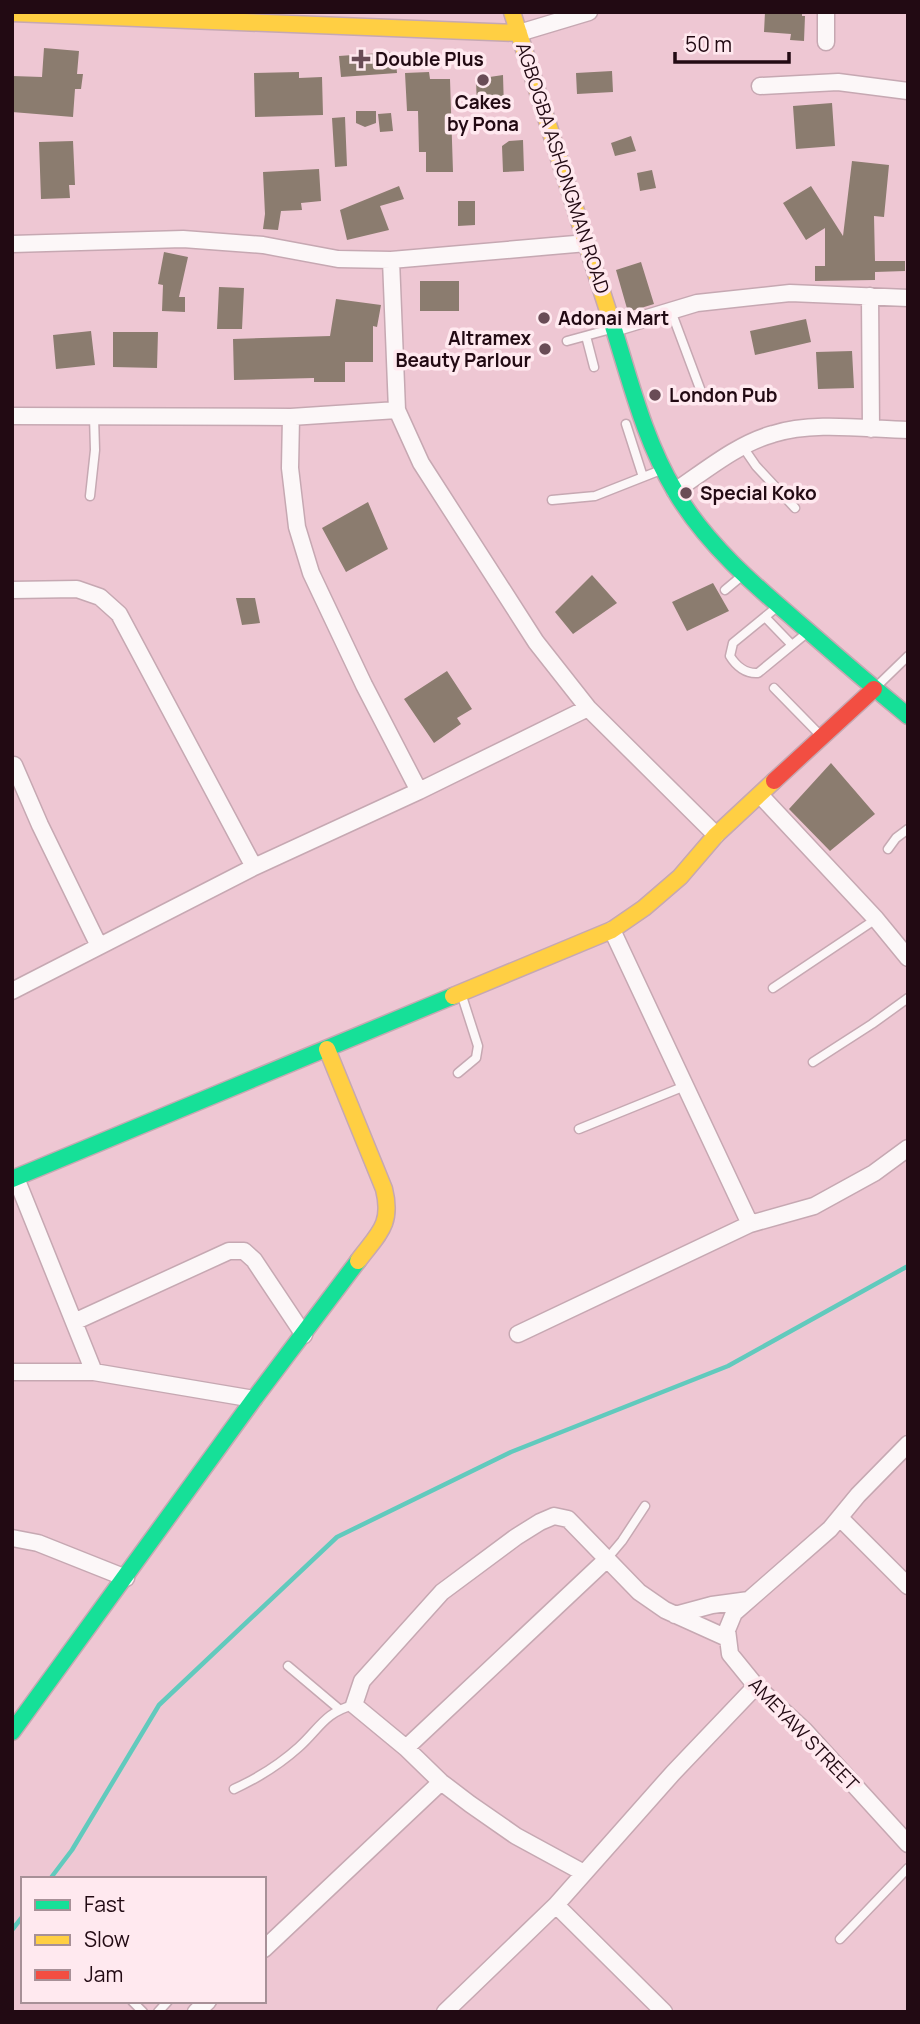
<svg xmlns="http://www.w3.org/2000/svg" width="920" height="2024" font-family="Manrope,sans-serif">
<rect width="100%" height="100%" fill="#eec7d3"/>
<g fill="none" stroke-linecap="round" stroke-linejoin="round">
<path stroke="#61cabd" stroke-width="4.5" d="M50,1879L72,1850L159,1705L337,1537L511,1452L728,1366L908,1266
M12,1930L23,1916"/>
</g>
<path fill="#8b7c6f" d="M765,12H802V16H805L804,41L790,40L791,34L764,32Z
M44,48L79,51L77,74H83L81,89H75L73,117L12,112V76L42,77Z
M395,52L397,73L341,77L339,56Z
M612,71L613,92L577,94L576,73Z
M299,72V78L322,77L323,115L255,117L254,73Z
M429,72L430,79H450L453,172H426V152H419L418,111H407L405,73Z
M503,75L504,109L477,110L476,79Z
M832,103L835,146L796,149L793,106Z
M356,111H376V123L365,127L356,123Z
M391,113L393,131L380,132L378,114Z
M345,117L347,166L335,167L332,118Z
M631,136L636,151L615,156L611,143Z
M523,140L524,171L503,172L502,146L509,141Z
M73,141L75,185H69L70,198L41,199L39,142Z
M852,161L889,165L884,217L874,216L875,261H905V271L875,272V280L815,281V266H825V228L806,240L783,203L811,186L843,236Z
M319,169L321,201L301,203L302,210L281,211L278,230L263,229L265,214L263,172Z
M652,170L656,188L640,191L637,173Z
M399,186L404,199L380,206L389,230L347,240L340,210Z
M458,201H475V225L458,226Z
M164,252L188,257L179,297H185V312L162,311L163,285L158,284Z
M641,262L654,304L628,312L616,270Z
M420,281H459V311H420Z
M219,287L244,288L242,329H217Z
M336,299L381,305L377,327L373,326V362H345V382H314V378L234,380L233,339L330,336Z
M806,319L811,342L755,355L750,331Z
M91,331L95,365L56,369L53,335Z
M113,332H158L157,368L113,367Z
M852,351L854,388L818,389L816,352Z
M368,502L388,549L346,572L322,528Z
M592,575L617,603L573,634L555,612Z
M713,583L729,611L687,631L672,602Z
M236,598H255L260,623L242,625Z
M447,671L472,709L457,718L461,724L434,743L404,699Z
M831,763L875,814L830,851L789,809Z"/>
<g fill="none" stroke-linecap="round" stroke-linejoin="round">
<defs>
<path id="lane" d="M671,311L702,394
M586,336L594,367
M567,341L611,329
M626,424L643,477
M743,447L756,466L795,508
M90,496L95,450L94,416
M552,500L595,496L661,470
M725,590L743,575
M777,607L733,643L730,656C736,666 746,674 758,673L808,632
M765,617L792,645
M774,688L822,737
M875,688L908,656
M888,849L896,838L908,829
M773,988L876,919
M813,1062L872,1024L908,998
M458,1073L476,1058L478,1046L461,993
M579,1129L685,1086
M606,1560L622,1541L645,1506
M288,1666L339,1709
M234,1789C258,1778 279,1765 299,1747C319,1729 325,1712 354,1705
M840,1939L908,1868
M132,2001L143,2012
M158,2012L168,2001"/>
<path id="street" d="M519,33L589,12
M826,42V12
M760,86L838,82L908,91
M12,244L183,239L263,245L338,259L391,260L587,243
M870,296L871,429
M614,328L697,303L790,293L908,298
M397,410L421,463L536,642L588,708L716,835
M12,416L291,417L397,410L391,260
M291,417L290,468L297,527L311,573L364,685L419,791
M675,491C705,471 737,444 773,434C813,421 866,429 908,430
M12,590L77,589L100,597L119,614L254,867
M14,765L40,825L99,946
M761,796L876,919L908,958
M612,930L750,1224
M12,991L254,867L419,791L588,708
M16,1178L94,1372
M74,1322L229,1251H244L254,1260L304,1335
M518,1334L750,1224L814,1206L874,1173L908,1148
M12,1372H94L254,1399
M908,1444L858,1495L830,1529L734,1613L727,1630L730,1654L756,1686L804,1730L908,1844
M840,1518L908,1586
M12,1538L38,1543L126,1578
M675,1615L712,1605L749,1600
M406,1748L606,1560
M584,1873L516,1836L470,1804L441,1782L406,1748L354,1705L362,1681L442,1592L516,1537L540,1522L554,1516L568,1519L639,1592L665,1610L727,1638
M556,1905L664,2012
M264,1949L441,1782
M196,2012L208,2001
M445,2012L556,1905L673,1773L756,1686"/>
<path id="fast" d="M610,317C629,375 643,438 675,491C707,546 759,589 807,630C840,659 874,688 908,716
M12,1179L453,996
M12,1732L254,1399L358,1261"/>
<path id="slow" d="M512,12L610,317
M12,13L519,33
M453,996L612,930L644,908L680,877L716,835L774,781
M327,1049L384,1189C393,1225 378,1234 358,1261"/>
<path id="jam" d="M774,781L874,689"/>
</defs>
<use href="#lane" stroke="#c6a8b2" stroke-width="11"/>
<use href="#street" stroke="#c6a8b2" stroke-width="19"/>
<use href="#fast" stroke="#c6a8b2" stroke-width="19"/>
<use href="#slow" stroke="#c6a8b2" stroke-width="19"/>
<use href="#jam" stroke="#c6a8b2" stroke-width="19"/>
<use href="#lane" stroke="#fcf7f8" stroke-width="8"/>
<use href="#street" stroke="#fcf7f8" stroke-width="16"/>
<use href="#fast" stroke="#16e098" stroke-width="16"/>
<use href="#slow" stroke="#ffcf43" stroke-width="16"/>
<use href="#jam" stroke="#f24e42" stroke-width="16"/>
</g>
<g fill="#694c56" stroke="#ffe9ef" stroke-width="2.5">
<path d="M357.5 48.5h7v7h7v7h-7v7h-7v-7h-7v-7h7z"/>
<circle cx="483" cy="80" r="7"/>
<circle cx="544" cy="318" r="7"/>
<circle cx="545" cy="349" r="7"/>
<circle cx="655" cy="395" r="7"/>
<circle cx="686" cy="493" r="7"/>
</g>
<g text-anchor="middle" stroke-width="7" stroke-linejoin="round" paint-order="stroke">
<g font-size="19" font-weight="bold" fill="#220a13" stroke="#ffe9ef" text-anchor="start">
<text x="375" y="66">Double Plus</text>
<text x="483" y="109" text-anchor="middle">Cakes<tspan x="483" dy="22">by Pona</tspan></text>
<text x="558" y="325">Adonai Mart</text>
<text x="531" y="345" text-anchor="end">Altramex<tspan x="531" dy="22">Beauty Parlour</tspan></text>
<text x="669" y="402">London Pub</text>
<text x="700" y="500">Special Koko</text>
</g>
<g font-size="19" fill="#220a13" stroke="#ffe9ef">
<text transform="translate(563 168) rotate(72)" y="7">AGBOGBA ASHONGMAN ROAD</text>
<text transform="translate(804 1734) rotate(46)" y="7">AMEYAW STREET</text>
</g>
</g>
<rect width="920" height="2024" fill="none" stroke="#220a13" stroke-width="28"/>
<rect x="21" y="1877" width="245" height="126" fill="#ffe9ef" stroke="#a79097" stroke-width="2"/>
<rect x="35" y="1900" width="35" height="10" fill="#16e098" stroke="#a79097" stroke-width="2"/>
<text x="84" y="1912" font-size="21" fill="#220a13">Fast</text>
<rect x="35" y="1935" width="35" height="10" fill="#ffcf43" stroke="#a79097" stroke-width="2"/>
<text x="84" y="1947" font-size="21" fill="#220a13">Slow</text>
<rect x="35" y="1970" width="35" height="10" fill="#f24e42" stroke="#a79097" stroke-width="2"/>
<text x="84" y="1982" font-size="21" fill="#220a13">Jam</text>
<path d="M675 52v10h114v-10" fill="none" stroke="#220a13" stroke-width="3.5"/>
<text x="685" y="52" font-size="21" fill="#220a13" stroke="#ffe9ef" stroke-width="5" paint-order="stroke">50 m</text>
</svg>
